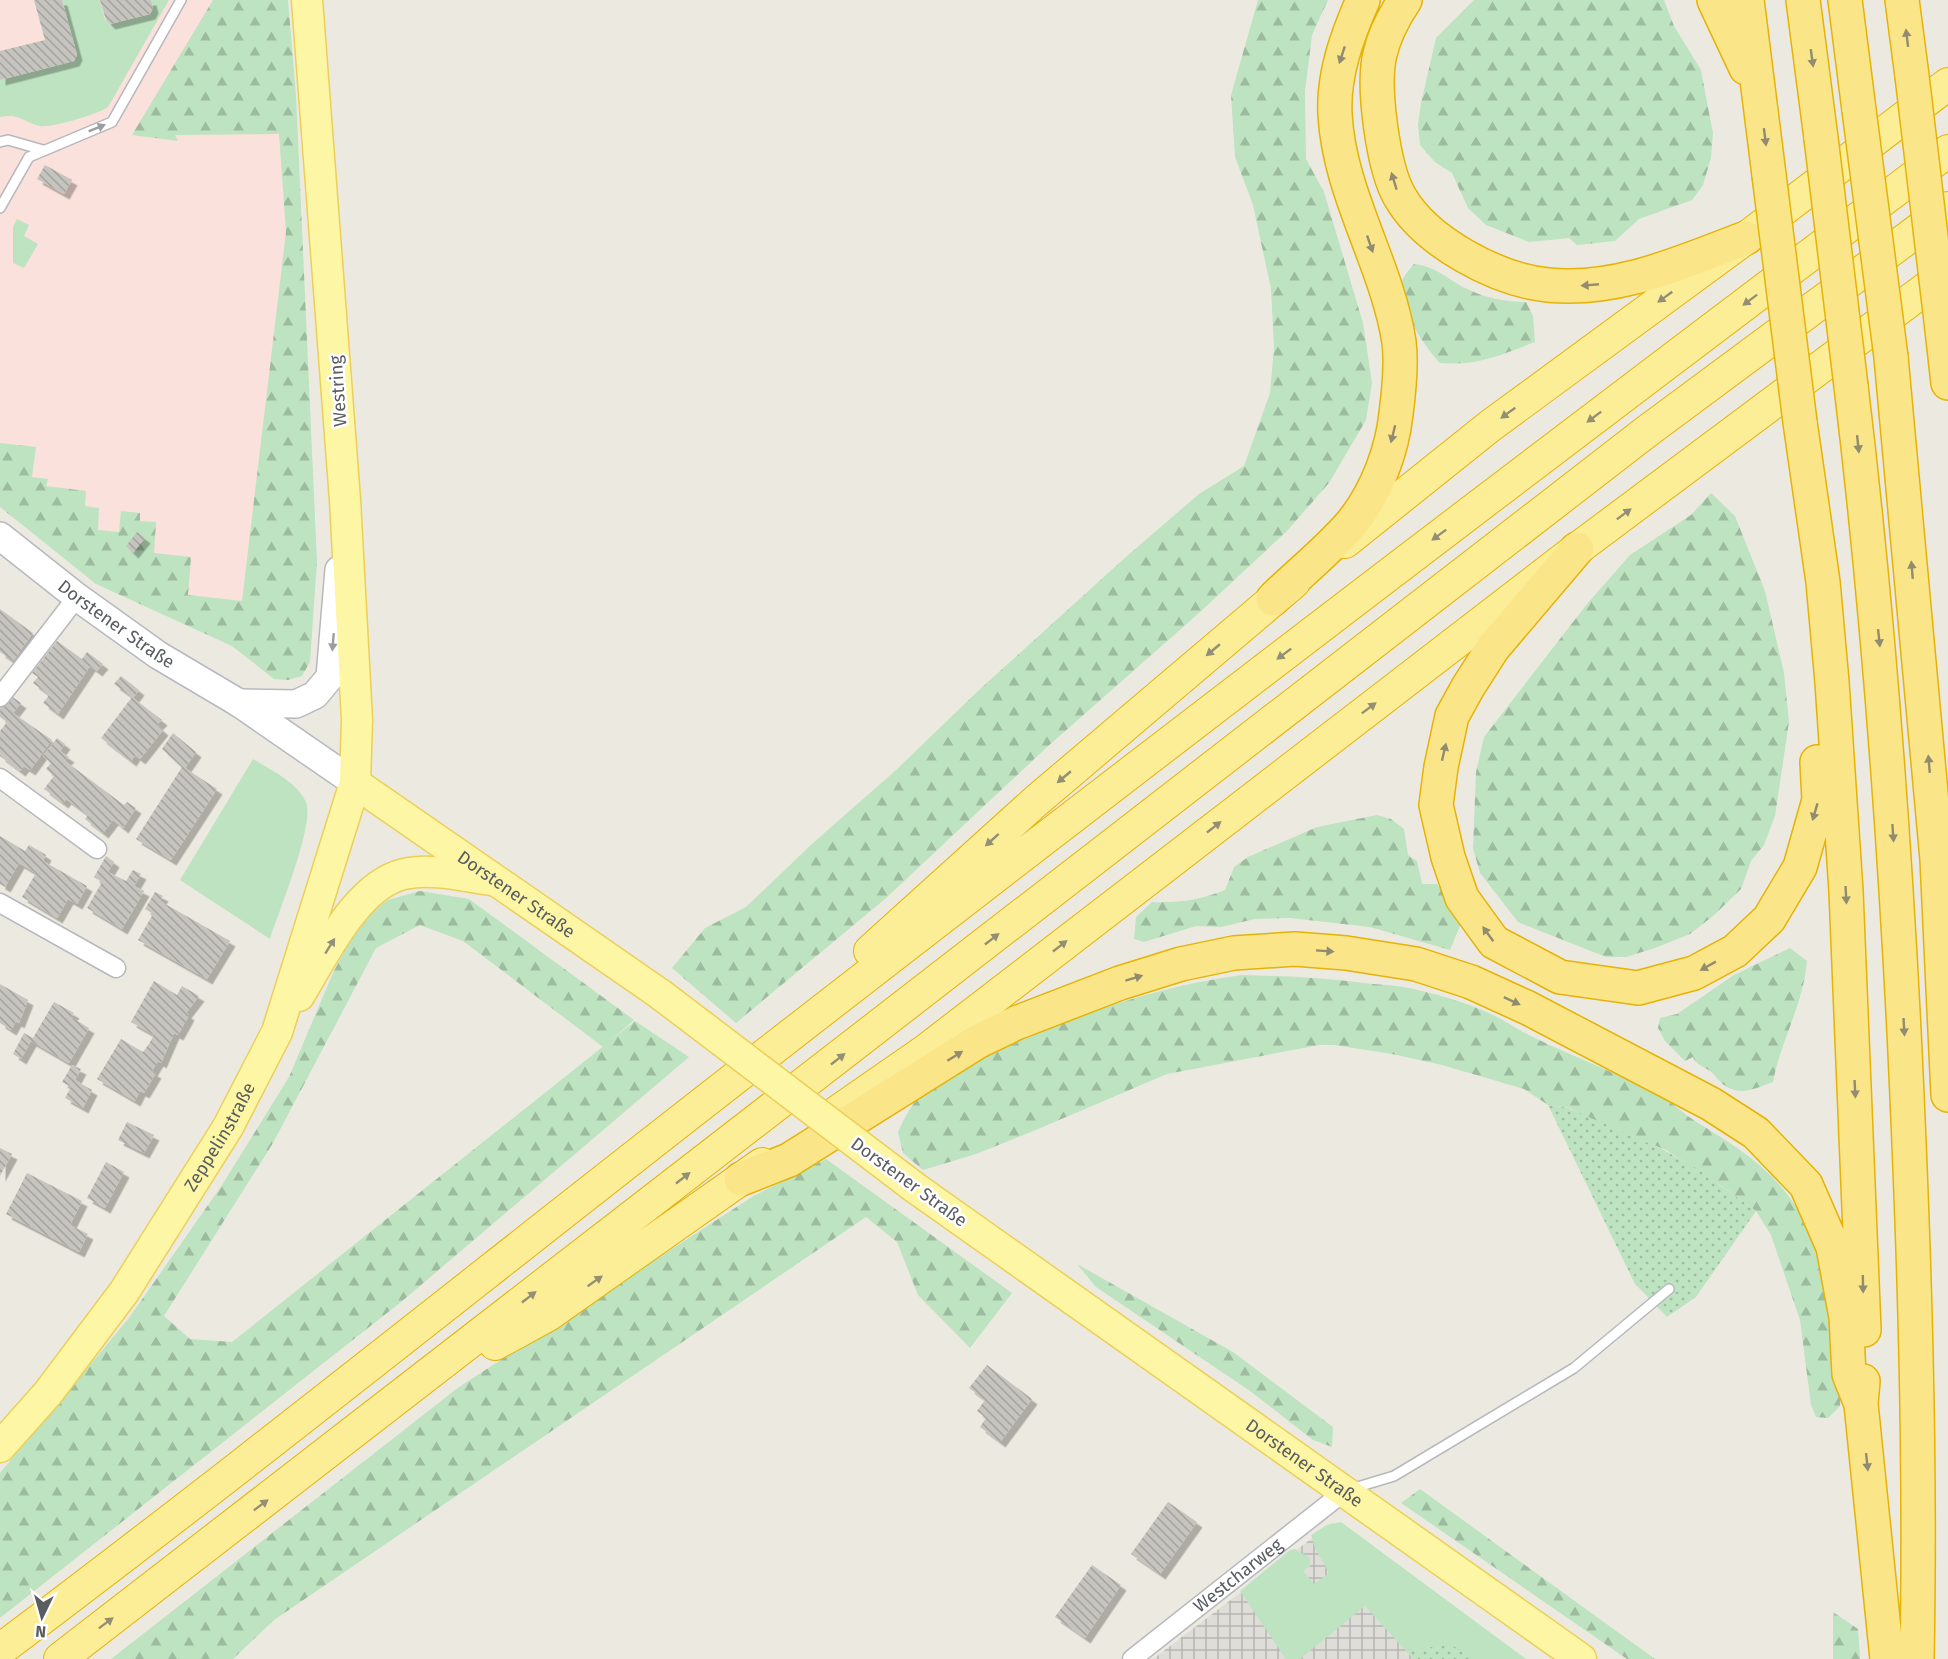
<svg xmlns="http://www.w3.org/2000/svg" width="1948" height="1659" font-family="'Fira Sans',sans-serif">
<defs>
<pattern id="industrial-grid" width="8" height="8" patternUnits="userSpaceOnUse" patternTransform="scale(1.5)"><rect width="8" height="8" fill="#dfddd8"/><path d="M0 4h8M4 0v8" fill="none" stroke="#b8b6b3"/></pattern>
<pattern id="forest-firs" width="22" height="20" patternUnits="userSpaceOnUse" patternTransform="scale(1.5)"><rect width="22" height="20" fill="#bde3c0"/><path d="M5 1l3.5 6h-7zM16 11l3.5 6h-7z" fill="#9dbb9f"/></pattern>
<pattern id="garden-dots" width="8" height="8" patternUnits="userSpaceOnUse" patternTransform="scale(1.5)"><rect width="8" height="8" fill="#bde3c0"/><path d="M2 2h.1M6 6h.1" fill="none" stroke="#9dbb9f" stroke-width="1.8" stroke-linecap="round"/></pattern>
<pattern id="building-back-hatch" width="6" height="6" patternUnits="userSpaceOnUse" patternTransform="scale(1.5)"><rect width="6" height="6" fill="#c6c4be"/><path d="M-1 5l2 2M0 0l6 6M5-1l2 2" fill="none" stroke="#a4a29e"/></pattern>
<filter id="shadow"><feDropShadow dx="5.5" dy="5.5" stdDeviation="0" flood-color="#0004"/></filter>
</defs>
<rect width="100%" height="100%" fill="#eceae0"/>
<path fill="url(#industrial-grid)" d="M1332,1523L1517,1659H1153Z"/>
<path fill="#fae1db" d="M0,0H268L286,232L242,602L188,595L153,553L139,521L140,513L121,511L119,532L98,530L85,506L31,477L36,447L0,443Z"/>
<path fill="#bde3c0" d="M62,0H100L105,20L110,24L150,14L153,8L151,0H169L108,107C98,114 53,128 40,126C22,122 21,113 0,117V80L73,61L77,55Z
M17,219L29,225L24,236L38,244L24,268L13,263V227Z
M253,759C271,770 297,782 306,802C315,825 278,913 270,939L180,880Z
M1341,1522L1526,1659H1472L1452,1645L1405,1650L1365,1606L1300,1659H1286L1240,1591L1290,1550L1295,1549L1310,1558V1566L1303,1571L1314,1584L1329,1573L1315,1548L1311,1535L1327,1525Z"/>
<path fill="url(#forest-firs)" d="M213,0H288L296,95L317,562L310,662L302,676L288,680L274,679L232,646L96,584L0,507V443L36,447L32,477L48,479L46,486L86,491L85,506L99,508L98,530L119,532L121,511L140,513V521L156,522L154,553L191,557L188,595L242,601L286,232L279,134L175,135L178,141L132,135Z
M1258,0H1328L1312,35L1305,91L1306,159L1324,192L1363,323L1372,383L1366,420L1329,483L1287,531L1199,613L1046,748L885,899L736,1023L672,968L705,928L746,907L814,842L895,771L979,690L1127,556L1199,494L1244,466L1270,393L1274,348L1271,289L1253,205L1235,157L1231,95Z
M1474,0H1664L1674,26L1701,70L1707,102L1713,133L1711,158L1703,185L1692,200L1639,219L1615,241L1577,245L1569,238L1529,242L1486,225L1468,208L1452,173L1435,162L1420,145L1418,125L1421,103L1436,38Z
M1414,264C1434,266 1444,276 1461,286C1482,297 1503,302 1526,302L1533,316L1535,342C1500,355 1478,366 1440,363C1425,347 1394,303 1403,279C1405,274 1410,269 1414,264Z
M1711,493L1735,516L1765,591L1784,673L1789,722L1775,816L1764,845L1751,861L1741,889L1713,916L1690,934L1655,948L1626,957H1606L1518,922L1480,873L1473,848L1476,772L1484,737L1587,604L1630,555L1691,515Z
M1377,815L1391,819L1404,829L1408,855L1417,861L1422,884H1437L1462,921L1450,950L1370,927L1290,918L1255,919L1221,927L1196,926L1144,942L1134,939L1136,917L1152,902C1178,903 1201,900 1225,890L1234,867L1248,857L1317,827Z
M420,891L469,899L634,1020L603,1047L463,941L420,925L376,948L273,1143L164,1316L190,1339L232,1342L635,1021L689,1057L401,1302L0,1618V1473L129,1318L222,1185L289,1077L333,973L359,922L388,900Z
M1790,948L1807,961C1803,1006 1781,1039 1773,1082C1756,1088 1740,1097 1724,1085C1718,1081 1716,1075 1710,1071C1703,1066 1696,1065 1693,1057L1685,1061L1665,1041L1658,1028L1660,1018L1677,1014L1734,975Z
M1242,975C1283,976 1323,978 1364,983C1380,985 1398,985 1414,989C1440,995 1471,1004 1495,1016C1509,1023 1521,1032 1535,1038C1578,1059 1624,1075 1666,1100C1677,1106 1685,1115 1695,1121C1738,1148 1773,1168 1800,1213C1830,1262 1843,1349 1840,1406L1828,1418L1816,1417L1811,1405L1800,1320L1771,1235L1756,1211L1719,1184L1666,1150L1589,1119L1570,1108L1548,1105L1524,1089L1442,1065L1392,1054L1334,1045H1319L1167,1074L1031,1132L976,1154L923,1170L903,1153L898,1132C904,1119 911,1104 922,1094C939,1078 961,1069 981,1059C1063,1019 1151,987 1242,975Z
M826,1159L1012,1293L970,1348L918,1295L897,1242L866,1217L274,1620L233,1659H111L459,1387L752,1197Z
M1077,1264L1233,1352L1333,1427L1332,1447L1313,1440L1250,1391L1096,1287Z
M1420,1489L1655,1659H1627L1401,1503Z
M1833,1612L1858,1629L1860,1659H1833Z"/>
<path fill="url(#garden-dots)" d="M1548,1105L1568,1108L1662,1149L1699,1170L1756,1211L1696,1297L1667,1317L1635,1284Z
M1452,1645L1472,1659H1413L1405,1650Z"/>
<path fill="url(#building-back-hatch)" filter="url(#shadow)" d="M34,0H62L77,55L74,61L0,80V51L45,40Z
M100,0H151L153,8L150,14L110,24L106,20Z
M45,165L72,180L64,194L37,179Z
M137,532L145,538L133,553L126,546Z
M0,609L33,633L13,661L0,652Z
M57,641L82,659L87,652L103,664L97,671L90,666L58,714L43,703L49,695L33,683L38,677L32,673Z
M121,676L139,690L133,698L162,720L157,725L163,730L140,759L135,755L131,761L101,738L132,697L114,684Z
M10,695L21,703L13,713L52,740L30,770L24,766L20,771L0,756V731L7,722L0,717V708Z
M173,733L196,752L185,768L217,789L171,860L136,839L182,767L162,749Z
M57,738L65,744L60,751L69,757L65,761L124,805L127,802L136,808L123,828L113,820L103,833L85,819L88,815L66,799L63,803L44,789L54,776L46,769L51,763L43,756Z
M0,836L25,851L29,845L38,850L46,855L43,861L87,886L77,904L68,899L57,918L22,897L36,873L19,863L5,887L0,884Z
M106,856L114,862L108,872L126,881L133,870L141,874L134,886L144,891L122,929L87,908L102,882L94,877Z
M155,892L163,896L160,901L230,941L207,979L138,940L153,914L145,909Z
M154,981L177,995L182,986L199,996L186,1013L189,1015L178,1035L174,1033L161,1063L158,1061L152,1071L156,1073L144,1093L140,1091L135,1101L97,1079L121,1039L143,1052L149,1044L154,1035L131,1022Z
M0,984L28,1000L19,1023L16,1021L11,1030L0,1023Z
M54,1002L74,1013L71,1017L89,1028L69,1063L31,1041L21,1059L13,1054L24,1033L33,1038Z
M72,1065L81,1069L75,1080L92,1090L83,1108L65,1098L71,1087L62,1082Z
M127,1122L154,1135L144,1153L118,1140Z
M0,1148L12,1154L0,1176Z
M106,1162L124,1172L105,1208L87,1198Z
M27,1173L82,1201L70,1225L88,1234L79,1252L6,1214Z
M987,1365L1032,1399L1000,1442L980,1427L986,1418L977,1411L985,1400L969,1388Z
M1168,1502L1197,1522L1160,1574L1131,1554Z
M1092,1565L1121,1585L1085,1638L1055,1617Z"/>
<g fill="none" stroke-linecap="round" stroke-linejoin="round">
<defs>
<path id="service" d="M0,142L8,140L43,150
M0,208L29,157L112,122L181,0
M1351,1489L1394,1476L1574,1368L1669,1289"/>
<g id="minor">
<path d="M0,697L77,597"/>
<path d="M0,778L97,849"/>
<path d="M0,903L116,968"/>
<path id="s1" d="M1132,1659L1345,1491"/>
</g>
<g id="secondary">
<path id="s2" d="M0,536L77,597L158,655L239,703L355,783"/>
<path d="M239,703L296,704L315,695L330,677L339,570"/>
</g>
<g id="primary">
<path id="s3" d="M355,783L660,994"/>
<path d="M299,996C323,957 356,885 404,874C431,868 463,876 491,880"/>
<path id="s4" d="M914,1187L1581,1659"/>
<path id="s5" d="M0,1447L48,1393L124,1292L228,1127L277,1032L355,783L357,720L345,500L307,0"/>
</g>
<path id="trunk" d="M1345,542L1490,426L1746,238L1948,84
M870,951L1036,801L1294,582
M830,1117L925,1051L1577,549L1948,272
M495,1344L548,1315L762,1164
M0,1650C260,1455 513,1250 770,1051C1160,748 1553,448 1948,151
M60,1659L1646,432L1948,208"/>
<path id="motorway" d="M1405,0C1395,15 1384,36 1380,54C1372,86 1383,168 1400,197C1426,242 1497,280 1548,285C1618,292 1682,262 1746,238
M1714,0L1746,68
M1747,0L1769,175
M1803,0L1821,138
M1845,0L1859,110
M1902,0L1912,76
M1941,321L1948,383
M1891,357L1937,859L1948,1095
M1851,386C1877,601 1893,815 1904,1031C1914,1240 1921,1449 1917,1659
M1800,422L1823,582L1832,682L1846,891L1864,1330
M1577,549L1493,648L1468,687L1452,716L1441,767L1436,805L1448,857L1462,898L1494,942L1560,977L1638,988L1694,973L1735,951L1769,919L1800,867L1819,800L1817,762
M1273,599C1297,575 1335,545 1355,519C1377,490 1392,451 1396,414C1399,391 1402,365 1399,342C1387,264 1339,194 1335,114C1333,75 1347,36 1363,0
M741,1179L789,1160L977,1042L1016,1023L1120,983L1181,964L1234,953L1295,949L1346,953L1416,964L1471,982L1528,1008L1711,1104L1756,1133L1806,1185L1833,1247L1846,1317L1849,1374L1861,1404
M1863,1381L1861,1404L1887,1659"/>
</defs>
<use href="#service" stroke="#b6b8bd" stroke-width="12"/>
<use href="#minor" stroke="#b6b8bd" stroke-width="21"/>
<use href="#secondary" stroke="#b6b9bf" stroke-width="30"/>
<use href="#primary" stroke="#edcf58" stroke-width="33"/>
<use href="#trunk" stroke="#e6b206" stroke-width="34"/>
<use href="#motorway" stroke="#e6b206" stroke-width="36"/>
<use href="#service" stroke="#fff" stroke-width="9"/>
<use href="#minor" stroke="#fff" stroke-width="18"/>
<use href="#secondary" stroke="#fff" stroke-width="27"/>
<use href="#primary" stroke="#fdf6a4" stroke-width="30"/>
<use href="#trunk" stroke="#fcee96" stroke-width="32"/>
<use href="#motorway" stroke="#fae689" stroke-width="33"/>
<defs>
<path id="primary-bridge" d="M660,994L914,1187"/>
<path id="motorway-bridge" d="M1912,76L1941,321
M1859,110L1891,357
M1821,138L1851,386
M1769,175L1800,422"/>
</defs>
<use href="#primary-bridge" stroke="#edcf58" stroke-width="33" stroke-linecap="butt"/>
<use href="#motorway-bridge" stroke="#e6b206" stroke-width="36" stroke-linecap="butt"/>
<use href="#primary-bridge" stroke="#fdf6a4" stroke-width="30"/>
<use href="#motorway-bridge" stroke="#fae689" stroke-width="33"/>
</g>
<defs><path id="oneway-solid" d="M-6-.8H1V-3.2L6.5 0L1 3.2V.8H-6Z" transform="scale(1.5)"/></defs>
<g fill="#918c6f">
<use href="#oneway-solid" transform="translate(1907 38) rotate(-97)"/>
<use href="#oneway-solid" transform="translate(1342 55) rotate(108)"/>
<use href="#oneway-solid" transform="translate(1812 58) rotate(82)"/>
<use href="#oneway-solid" transform="translate(1765 137) rotate(83)"/>
<use href="#oneway-solid" transform="translate(1394 181) rotate(-107)"/>
<use href="#oneway-solid" transform="translate(1370 244) rotate(71)"/>
<use href="#oneway-solid" transform="translate(1590 285) rotate(175)"/>
<use href="#oneway-solid" transform="translate(1393 434) rotate(104)"/>
<use href="#oneway-solid" transform="translate(1858 444) rotate(84)"/>
<use href="#oneway-solid" transform="translate(1912 570) rotate(-95)"/>
<use href="#oneway-solid" transform="translate(1879 638) rotate(84)"/>
<use href="#oneway-solid" transform="translate(1444 752) rotate(-77)"/>
<use href="#oneway-solid" transform="translate(1929 764) rotate(-95)"/>
<use href="#oneway-solid" transform="translate(1815 812) rotate(106)"/>
<use href="#oneway-solid" transform="translate(1893 833) rotate(86)"/>
<use href="#oneway-solid" transform="translate(1846 895) rotate(87)"/>
<use href="#oneway-solid" transform="translate(1488 934) rotate(-126)"/>
<use href="#oneway-solid" transform="translate(1325 951) rotate(4)"/>
<use href="#oneway-solid" transform="translate(1708 966) rotate(151)"/>
<use href="#oneway-solid" transform="translate(1134 978) rotate(-17)"/>
<use href="#oneway-solid" transform="translate(1512 1001) rotate(25)"/>
<use href="#oneway-solid" transform="translate(1904 1027) rotate(87)"/>
<use href="#oneway-solid" transform="translate(955 1056) rotate(-32)"/>
<use href="#oneway-solid" transform="translate(1855 1089) rotate(87)"/>
<use href="#oneway-solid" transform="translate(1863 1284) rotate(89)"/>
<use href="#oneway-solid" transform="translate(1867 1462) rotate(84)"/>
</g>
<g fill="#9b9da0">
<use href="#oneway-solid" transform="translate(97 128) rotate(-22)"/>
<use href="#oneway-solid" transform="translate(333 642) rotate(95)"/>
</g>
<g fill="#928f74">
<use href="#oneway-solid" transform="translate(1665 297) rotate(144)"/>
<use href="#oneway-solid" transform="translate(1750 300) rotate(143)"/>
<use href="#oneway-solid" transform="translate(1508 413) rotate(144)"/>
<use href="#oneway-solid" transform="translate(1594 417) rotate(143)"/>
<use href="#oneway-solid" transform="translate(1624 514) rotate(-37)"/>
<use href="#oneway-solid" transform="translate(1439 535) rotate(143)"/>
<use href="#oneway-solid" transform="translate(1213 650) rotate(140)"/>
<use href="#oneway-solid" transform="translate(1284 654) rotate(143)"/>
<use href="#oneway-solid" transform="translate(1369 708) rotate(-37)"/>
<use href="#oneway-solid" transform="translate(1064 777) rotate(140)"/>
<use href="#oneway-solid" transform="translate(1214 827) rotate(-38)"/>
<use href="#oneway-solid" transform="translate(992 840) rotate(138)"/>
<use href="#oneway-solid" transform="translate(992 939) rotate(-38)"/>
<use href="#oneway-solid" transform="translate(1060 946) rotate(-38)"/>
<use href="#oneway-solid" transform="translate(838 1059) rotate(-38)"/>
<use href="#oneway-solid" transform="translate(683 1178) rotate(-38)"/>
<use href="#oneway-solid" transform="translate(595 1281) rotate(-35)"/>
<use href="#oneway-solid" transform="translate(529 1297) rotate(-38)"/>
<use href="#oneway-solid" transform="translate(261 1505) rotate(-37)"/>
<use href="#oneway-solid" transform="translate(106 1623) rotate(-37)"/>
</g>
<use fill="#929278" href="#oneway-solid" transform="translate(330 946) rotate(-58)"/>
<g text-anchor="middle" stroke-width="5" stroke-linejoin="round" paint-order="stroke">
<g font-size="18" fill="#595c61" stroke="#fff">
<text transform="translate(338 391) rotate(-94)" y="6">Westring</text>
<text dy="6" stroke="none"><textPath href="#s2" startOffset="146">Dorstener Straße</textPath></text>
<text dy="6" stroke="none"><textPath href="#s3" startOffset="196">Dorstener Straße</textPath></text>
<text dy="6" stroke="none"><textPath href="#s5" startOffset="381">Zeppelinstraße</textPath></text>
<text transform="translate(909 1182) rotate(36)" y="6">Dorstener Straße</text>
<text dy="6" stroke="none"><textPath href="#s4" startOffset="478">Dorstener Straße</textPath></text>
<text dy="6" stroke="none"><textPath href="#s1" startOffset="135">Westcharweg</textPath></text>
</g>
</g>
<g transform="translate(42 1617) rotate(185)" stroke="#ffffff" stroke-width="4.5" paint-order="stroke">
<path d="M0-4.5L10 22L0 15L-10 22Z" fill="#595c61"/>
<text y="-9" font-size="16" font-weight="bold" text-anchor="middle" fill="#595c61">N</text>
</g>
</svg>
